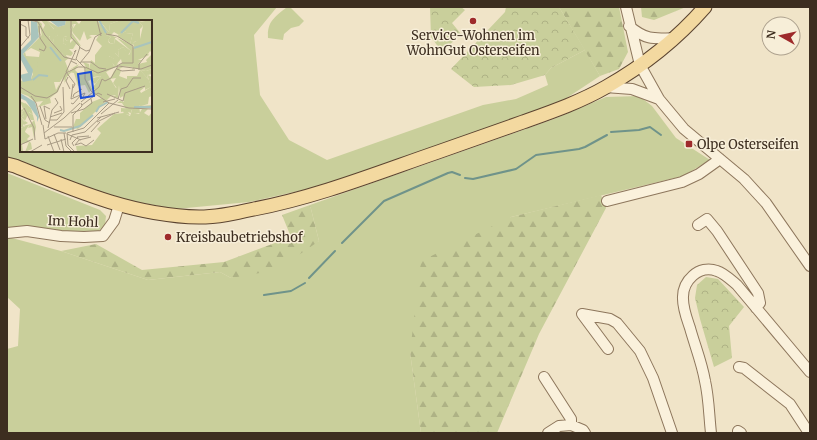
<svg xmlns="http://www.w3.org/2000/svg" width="817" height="440" font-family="Merriweather,serif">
<defs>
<pattern id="forest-firs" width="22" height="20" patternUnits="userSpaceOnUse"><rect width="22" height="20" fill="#c9cf9b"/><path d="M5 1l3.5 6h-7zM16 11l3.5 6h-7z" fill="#aeb285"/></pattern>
<pattern id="park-crowns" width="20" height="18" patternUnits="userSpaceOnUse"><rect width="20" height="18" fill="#c9cf9b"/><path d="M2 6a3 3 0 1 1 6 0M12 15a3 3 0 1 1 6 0" fill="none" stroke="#aeb285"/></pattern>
</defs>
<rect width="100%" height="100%" fill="#f0e4c8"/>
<path fill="#c9cf9b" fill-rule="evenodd" d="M7,7H277L254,35L260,95L289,140L327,160L483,105L516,99L548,85L545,75L551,68L585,50L600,76L559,103L430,150L312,188L249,202L176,209L109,197L7,160ZM21,21H151V151H21Z
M287,7H290L304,21L299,26L291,28L284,34L283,40L268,38C267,21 275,17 287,7Z
M639,96L652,106L676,138L710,160L683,176L511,217L410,352L421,433H7V349L18,346L20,309L7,297V238L8,237L61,251L148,280L220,272L231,278L319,241L310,205L554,119L606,97Z
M7,173L100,210L106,216L105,225L97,233H79L25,226L7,228Z"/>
<path fill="url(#forest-firs)" d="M559,7H619L628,52L619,69L600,76Z
M641,7H686L654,20L642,17Z
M601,195L606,208L539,334L497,433H421L410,352L421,261L511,217Z
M310,205L319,241L277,270L231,278L220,272L148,280L61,251L96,244L142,270L224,262L291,237L282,215Z"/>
<path fill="url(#park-crowns)" d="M430,7H461L465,10L452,23L461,34L442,52L431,37Z
M506,7H559L585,50L551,68L545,75L511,85L474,87L451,69L505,12Z
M706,277L718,279L744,307L729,326L732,358L714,367L700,319L695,298L697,285Z"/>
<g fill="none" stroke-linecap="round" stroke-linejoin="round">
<path stroke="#6f938a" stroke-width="2" d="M611,132L639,130L650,127L661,135
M465,178L473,179L516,169L536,155L579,149L585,147L607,135
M342,243L384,201L448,173L452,172L460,175
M309,278L335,251
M264,295L291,291L305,283"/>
<defs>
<path id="minor" d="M626,7L640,65L659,99L684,129L744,179L766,203L810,266
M629,26C646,40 653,39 674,38
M605,87L632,89L659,99
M607,201L682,182L699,174L720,159
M698,225L707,219L717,231L758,293L760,303L756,308
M7,233L27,231L61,236L84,237L103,236L114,221L119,205
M608,349L582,314L610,319L617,323L640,351L653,378L672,433
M739,367L744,368L790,404L809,433
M544,377L571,419V425L583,430L585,433
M738,431L741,433
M548,433L559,426L571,425
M711,433C709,416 709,398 705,381C702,363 695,346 690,328C687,319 683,309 683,299C682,281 699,264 717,271C724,273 731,280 737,285L810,372"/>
<path id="major" d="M7,164L15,166C74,190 134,216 199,217C218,217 236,213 254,209C317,197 377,173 438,152C466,142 494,132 523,122C551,112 580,102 606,87C643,66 677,39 705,7"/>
</defs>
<use href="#minor" stroke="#8d765c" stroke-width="12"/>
<use href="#major" stroke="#5b4430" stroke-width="15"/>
<use href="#minor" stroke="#faf1dc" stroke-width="10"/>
<use href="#major" stroke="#f3d9a0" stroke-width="13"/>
</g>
<g fill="#9e2a2b" stroke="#f7eed8" stroke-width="1.5">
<circle cx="473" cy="21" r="4"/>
<rect x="685" y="140" width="8" height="8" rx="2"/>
<circle cx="168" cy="237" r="4"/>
</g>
<g text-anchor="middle" stroke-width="3" stroke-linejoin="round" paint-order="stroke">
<g font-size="13" fill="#3d2e20" stroke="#f7eed8" text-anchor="start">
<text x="473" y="40" text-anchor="middle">Service-Wohnen im<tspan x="473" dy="15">WohnGut Osterseifen</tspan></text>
<text x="697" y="149">Olpe Osterseifen</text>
<text x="176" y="242">Kreisbaubetriebshof</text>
</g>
<g font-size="13" fill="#3d2e20" stroke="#f7eed8">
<text transform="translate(73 221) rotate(2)" y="5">Im Hohl</text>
</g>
</g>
<g transform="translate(20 20)">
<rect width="132" height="132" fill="#f0e4c8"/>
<path d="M19,0L23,9L25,5L21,0H26L37,13L38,15L33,19L35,26L29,18L30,16H22ZM78,0L89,12L90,4L101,0H125L119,2L123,6L120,9V20L114,22L112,26L114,28L132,22V33L130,31L128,34L125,31L129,35L118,40H122L118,44L127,42L126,40L132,34V49L126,51L120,50L129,60L131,67L125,70V67L115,69L117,67L116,64L107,66V69L112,67L109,70H113L100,78L99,65L97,68L93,63L96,58L90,59L94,51L98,47H103L99,49L101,51L99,56L107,59V56H117L120,50L115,48L112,50L113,47L98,46L102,43L101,39L95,46L88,39L90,36L94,39L93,34L95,33L99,37L98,30L103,27L109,35L111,31L97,18H95L94,24L90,23L88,20L91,17L86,15L88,14ZM106,11V14L113,13L110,24L91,15L94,12L99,15ZM54,3L52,13L61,26L56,24L53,29H49L53,33L51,36L46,35L47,38L42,34L46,25L43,23L44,17L48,16L45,19L47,21L50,19V23L53,20L50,11ZM63,42L69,44L70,50L76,53L73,58L81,56L75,64L71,60L68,61L72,69L69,73L65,65L58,66L54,53L49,52L54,48L49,50L59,44L55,50L58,53H65L66,49L63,48L66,47ZM100,81L119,85L120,93L115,94L112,88L111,93L108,92L110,95L104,94L103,91L106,89L102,83H97ZM0,83L2,96L4,97L2,92L5,90V83L11,88L13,95L9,92L5,101L8,103L4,105L2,103L5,101L0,96ZM6,106L5,112L10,116L7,119L11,123L12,129L5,132L9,122L2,124L3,132H0V108Z" fill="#c9cf9b" fill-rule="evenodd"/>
<path d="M17,0L22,4L19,12L22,16L30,15L29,18L34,25L33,18L38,15L34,14L36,12L30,13L34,9L26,0L38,7L45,5L46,0H55L59,4L62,0H77L88,14L86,15L91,17L88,20L89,23L94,24L95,19L111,31L108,35L103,27L98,30L99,37L95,33L94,39L89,36L94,46L98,43L97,46L86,52L96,68L99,64L98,78L93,77L96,75L91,76L58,109L53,107L56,99H60V93L72,82L82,78L74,73L75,69L71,70L81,56L73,57L76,53L70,50V45L71,40L75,43V35L82,26L76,20L79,15H71L69,16L72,17L67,20L64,11L60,21L53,13L52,10L56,4H53L50,10L52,19L47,21L45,19L47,16L44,17L43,23L48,26L42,34L49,38L45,41L49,51L45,55L55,48L46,58V62L44,59L45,64L43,59L39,69L43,57L40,62H34L36,70L40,63L38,72L30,78L31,83L18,87L23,81L15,82L8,76L0,73V61L11,59L13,54L3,34L21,16L18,12ZM11,28L20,32L19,37L6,36L5,32ZM79,0H101L90,4L89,12ZM132,0V22L114,28L113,23L120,19L123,6L119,2ZM106,11V14L113,13L110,24L97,16ZM132,49V54L128,55L132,57V76L129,77L128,84L121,86L132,85V88L104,83L103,75L112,70L104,71L107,66L116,63L118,67L115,69L125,67L120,71L121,73L131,67L127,54L128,59L120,50L126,51ZM0,81L6,84L9,86L5,84V90L13,95L16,107L14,118L12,107L8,108L10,104L5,111V106L0,108V96L4,101L3,106L11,104L14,100H11L4,90L2,92L4,97L2,96L1,90L3,89ZM101,88L114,89L115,94H119L122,89H128L124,93L129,96L132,92V132H57L56,126L72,125L81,113L77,109L94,94L104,93L110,96L112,90L101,92Z" fill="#c9cf9b" fill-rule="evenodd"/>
<path d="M10,37L18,38L17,51H22L14,59V50L7,41Z" fill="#c9cf9b"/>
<path d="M11,0H17L12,2H17L19,17L3,34L13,50L11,59L13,60L3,62L0,55L8,53L0,38V31L11,20ZM29,0H46L45,5L38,7ZM0,73L15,82L19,97L17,102V97L6,81L0,78Z" fill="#a9c4bc"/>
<path fill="none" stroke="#a9c4bc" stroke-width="2" d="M79,0L86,13M101,13L113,1L119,3M30,27L41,41M114,28L132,22M13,60L19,55L28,56M114,87H132M76,92L79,87L88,82M40,110L44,111L60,106L73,95"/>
<path fill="none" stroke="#a89b85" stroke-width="1" d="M10,0L18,2L25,15L44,37L56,40M51,0V17L60,27L56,39L65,48V59L71,71L89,83L109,88L132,89M77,0L81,16M0,4L6,7V16L9,18M19,6L20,18L26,27L24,31L19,29M86,14L97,16L113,26V43M0,27L10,15L8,0M59,27L66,31L70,30M54,32L56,30L51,41L57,44M51,41L46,52L55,64L53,68M61,42H71L79,48L86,49M60,43L69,32L75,17L82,13M97,46L102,43H113M97,49L102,51L115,50M119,50V44L127,34M48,57L46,61L50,69M53,64L51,79L65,73L63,77M0,67L15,76L27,78L37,72L46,53L58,47H65L78,53L98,46L121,49L132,45M87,74L103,81L105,73L125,66M11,76L16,83L22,105M53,77L54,74L62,69M98,79L101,69L107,67L113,58H121M61,82L79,67L82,59L85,61L91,58L98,46M83,82L95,79M51,83L53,84L61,75M62,85L78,73L82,75M20,86L25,100L30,103M4,88L14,108L15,120M34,93L42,90L40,86M51,93L64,89L72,83L71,79M81,94L98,80M30,97L42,93M44,98L60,83M77,98L99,92M26,99L24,86L30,89M30,100H37L44,92L43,67M77,102L95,93M23,105L25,119M34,107H52M28,108L32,90L38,83L35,78M53,112V95L62,86L61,83M65,112L81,97M71,112L80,102M24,113L44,98M44,113L46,126L52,132M47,113L64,108L89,83M47,113L48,125L55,132M34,114L40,130M47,114L61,120M28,116L34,132M57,117L69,116M71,117L59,120L55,125L61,123L66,126L74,120M25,119L38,113H46M41,119L44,132M50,120L52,115L65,112M0,125L13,119M27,125L46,119M54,126L52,123L58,117M10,132L22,125"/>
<path fill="#1d4ed8" fill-opacity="0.15" stroke="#1d4ed8" stroke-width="2" d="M71,52L74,76L61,78L58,54Z"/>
<rect width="132" height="132" fill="none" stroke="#3d2e20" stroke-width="2"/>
</g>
<rect width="817" height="440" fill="none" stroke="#3d2e20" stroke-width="16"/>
<g transform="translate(781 36) rotate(278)"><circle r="19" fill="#f7eed8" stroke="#ada18e"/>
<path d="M0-3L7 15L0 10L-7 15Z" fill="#9e2a2b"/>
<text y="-6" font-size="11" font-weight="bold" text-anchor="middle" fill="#3d2e20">N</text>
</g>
</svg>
